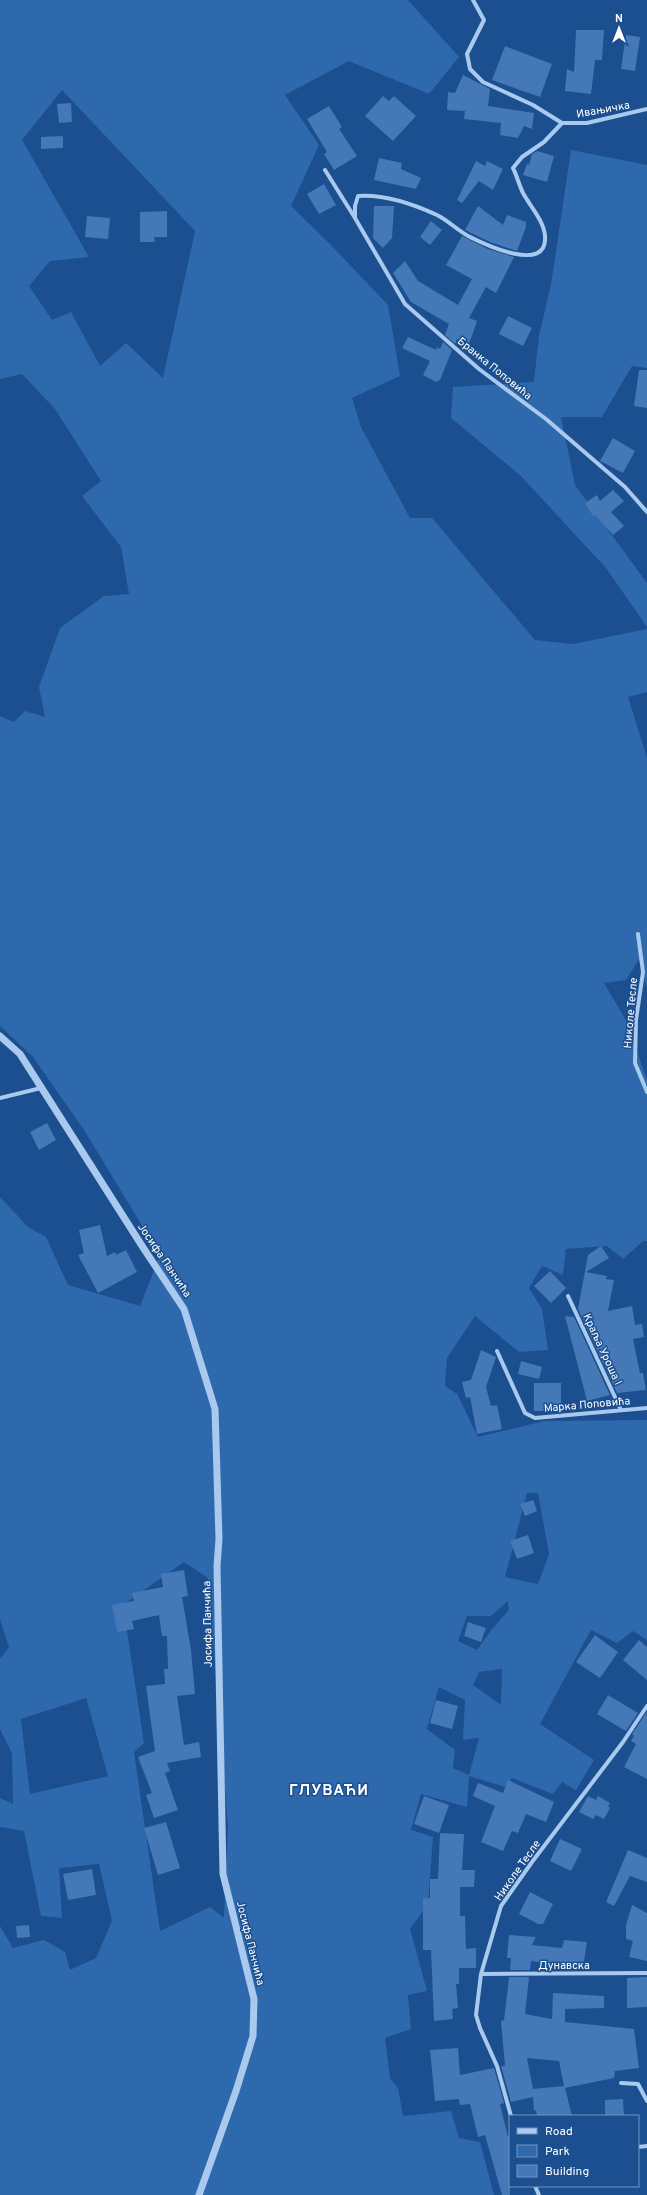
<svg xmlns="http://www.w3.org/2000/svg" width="647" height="2195" font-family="Overpass,sans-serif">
<rect width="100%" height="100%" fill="#1b4f8f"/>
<path fill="#2e69ad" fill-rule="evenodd" d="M0,0H408L459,57L429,94L349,61L285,95L319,145L291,206L329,243L388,305L400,376L352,398L361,427L410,518H432L535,640L573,644L647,629V692L628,697L647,758V988L639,959L626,980L604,983L627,1022L647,1080V1241H643L623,1259L607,1246L566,1249L563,1275L542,1266L529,1288L542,1309L548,1350L519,1352L475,1316L447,1358L445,1386L457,1394L478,1437L544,1421L647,1420V1640L633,1631L617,1643L591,1630L540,1724L594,1760L576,1790L562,1782L553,1794L512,1778L505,1787L469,1776L467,1807L421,1794L411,1830L433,1837L428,1904L410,1929L427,1991L408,1995L411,2029L385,2038L390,2078L398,2088L403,2116L451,2111L459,2138L480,2142L494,2195H0V1926L13,1948L44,1940L65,1952L70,1970L96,1958L112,1921L99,1864L59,1868L62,1918L41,1916L24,1831L0,1827V1798L13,1804L12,1753L0,1729V1659L9,1647L0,1619V1197L28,1227L46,1237L68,1285L140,1306L160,1255L84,1130L33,1057L0,1026V716L14,722L25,711L45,717L39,687L60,628L104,596L129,594L121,547L82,496L101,481L55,409L22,374L0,379ZM62,90L195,231L163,378L126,343L100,366L71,312L52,320L29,286L50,261L89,257L22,140ZM527,1493H538L549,1554L538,1584L505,1577ZM184,1562L208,1578L228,1827L224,1918L210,1907L160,1931L134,1752L144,1743L123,1605ZM508,1601L509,1610L492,1629L477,1650L458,1641L467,1616H491ZM502,1669L501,1705L473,1685L479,1672ZM439,1687L465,1700L463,1740L479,1738L469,1775L453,1768L455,1750L427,1729ZM86,1698L108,1776L30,1794L21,1719Z
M571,150L647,165V368L632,366L602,417H561L575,485L647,583V627L606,568L520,475L451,418L453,387L534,382L539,335L551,285Z"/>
<path fill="#4478b7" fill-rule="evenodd" d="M576,30H604L602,60H595L591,94L565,91L567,69L574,72Z
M626,35L640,37L635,71L621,69Z
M505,46L552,64L540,97L492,80Z
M463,75L490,89L488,106L534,113L532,129L524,126L518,138L500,135L501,123L464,119L465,111L447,110L448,92L455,93Z
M383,96L389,101L394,96L416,116L393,141L365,116Z
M71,103L72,122L59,123L57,104Z
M329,106L342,127L339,129L357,156L334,170L324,154L327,152L307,119Z
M63,136V148L41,149V137Z
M537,151L554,156L547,182L523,175L527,164L529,165L532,154Z
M379,158L402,163L401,169L421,178L416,189L374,180Z
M476,161L485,166L487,161L503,169L493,190L479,181L462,203L457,200Z
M324,184L336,205L319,214L307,194Z
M374,206H394L392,238L383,248L373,238Z
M478,206L503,225L507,215L526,222V227L517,251L490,242L465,230Z
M167,211V237H154L155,242H140V212Z
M87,216L110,218L108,239L85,237Z
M431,221L442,230L430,245L420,237Z
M462,236L488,249L514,257L496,293L486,287L469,318L477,321L469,344L457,339L455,344L445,335L449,324L411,302L393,273L405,261L418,281L458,305L472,279L446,265Z
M508,316L532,328L523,346L499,334Z
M408,337L436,350L437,347L440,349L443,342L452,350L440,380L436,382L423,375L430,361L402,348Z
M639,370H647V408L634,406Z
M613,438L635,451L623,473L600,461Z
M613,490L624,501L611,512L624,526L613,535L595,515L593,516L585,503L597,495L600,501Z
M47,1123L56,1140L39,1150L30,1132Z
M100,1225L107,1256L115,1252L116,1255L126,1250L137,1272L98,1293L78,1255L84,1253L79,1230Z
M601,1246L609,1258L586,1272L607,1276L606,1279L614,1280L608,1311L632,1306L635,1325L642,1324L644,1337L633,1339L640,1373H643L646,1390L617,1393L578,1309L588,1255Z
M550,1271L566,1288L551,1303L534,1286Z
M565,1316L574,1317L610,1395L587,1401Z
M481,1350L496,1357L486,1387L491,1406L497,1405L502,1429L477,1434L470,1397L466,1398L462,1382L471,1380Z
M521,1361L542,1367L539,1379L518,1374Z
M534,1383H561V1411H534Z
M533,1500L537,1511L525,1516L520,1504Z
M528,1535L534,1553L517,1559L510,1541Z
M184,1570L188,1596L182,1597L191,1650L195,1694L177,1696L184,1745L199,1742L201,1757L167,1763L170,1771L165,1773L178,1810L154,1818L146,1795L152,1793L138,1757L155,1751L146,1686L165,1684L164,1669H168L167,1636H162L159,1615L132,1621L134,1629L117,1632L112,1605L134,1601L132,1593L163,1587L161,1574Z
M468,1622L486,1628L481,1642L464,1636Z
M595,1635L618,1652L600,1678L576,1662Z
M639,1640L647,1647V1680L623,1660Z
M608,1695L638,1713L626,1731L597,1714Z
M436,1700L458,1706L452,1729L430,1723Z
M647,1712V1779L624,1767L636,1744L631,1741L634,1736L632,1734Z
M508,1780L554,1802L546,1822L526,1814L518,1833L512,1831L503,1851L481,1842L495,1806L473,1796L478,1783L503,1793Z
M424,1796L449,1805L439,1833L414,1824Z
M588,1796L596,1800L598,1796L610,1803L608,1806L610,1808L604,1819L596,1815L593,1819L579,1812Z
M166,1822L180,1868L158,1875L144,1828Z
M440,1833L464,1834L462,1870H475L474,1887H460V1916H465L466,1949L476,1948V1968H459V1984H456L458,2008L452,2009L453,2019L434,2021L431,1950H423V1898H430V1879H438Z
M560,1839L582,1849L571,1871L550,1861Z
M628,1850L647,1858V1882L630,1876L614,1906L606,1902Z
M92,1869L96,1895L68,1900L63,1874Z
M530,1892L553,1904L543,1924H538L519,1914Z
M632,1905L647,1913V1961L629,1957L633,1941L626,1939V1925Z
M29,1925L30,1937L17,1938L16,1926Z
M509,1935L536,1937L532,1945L562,1948L564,1940L587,1942L583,1967L531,1961L530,1970H510L511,1958H507Z
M509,1977H529L525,2014L552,2019L553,1993L604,1996V2008L565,2009V2022L634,2029L639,2068L615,2071L614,2078L565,2088L572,2116H537L536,2110L534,2111L533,2097L511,2102L501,2066H505L501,2021L504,2020ZM527,2058L559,2061L564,2086L533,2089Z
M647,1977V2007L627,2008V1978Z
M458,2048L460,2075L494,2068L504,2103L500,2104L508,2137L510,2136V2195H502L485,2135L478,2137L470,2104L460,2105L459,2099L435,2101L430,2050Z
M623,2099L624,2116H605V2100Z"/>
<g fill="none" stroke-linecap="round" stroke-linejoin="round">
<path stroke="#a9c9ee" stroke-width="4" d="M473,0L484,20L467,54L470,69L483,82L533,105L562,123L544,142L522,157L513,168C517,176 519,185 523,193C530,206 544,221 545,236C548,274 486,245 470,237C458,231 449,221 437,215C413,204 385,194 358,196L355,206V218L405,304L479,369L546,419L625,487L647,512
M562,123H587L647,109
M325,170L355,218
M638,934L643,972L636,1020L635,1063L647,1092
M0,1098L41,1088
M568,1296L621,1410
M497,1351L525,1413L535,1418L647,1408
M481,1974L647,1973
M621,2083L638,2084L647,2101
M511,2116L497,2066L480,2028L476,2015L481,1974L501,1906L532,1862L623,1742L647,1706
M638,2147L647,2146
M535,2186L539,2195"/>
<path stroke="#a9c9ee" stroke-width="7" d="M0,1036L20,1054L144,1249L184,1309L215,1409L219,1539L217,1566L223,1874L254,1999L253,2036L236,2091L199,2195"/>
</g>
<g text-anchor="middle" stroke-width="3" stroke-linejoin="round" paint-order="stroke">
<g font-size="11" fill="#fff" stroke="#1b4f8f">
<text transform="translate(603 109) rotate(-10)" y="4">Ивањичка</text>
<text transform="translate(495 368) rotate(39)" y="4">Бранка Поповића</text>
<text transform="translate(630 1013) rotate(-85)" y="4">Николе Тесле</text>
<text transform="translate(165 1260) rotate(56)" y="4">Јосифа Панчића</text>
<text transform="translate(603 1349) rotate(65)" y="4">Краља Уроша I</text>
<text transform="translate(587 1404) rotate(-5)" y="4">Марка Поповића</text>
<text transform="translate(207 1624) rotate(-91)" y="4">Јосифа Панчића</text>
<text transform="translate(517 1870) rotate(-55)" y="4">Николе Тесле</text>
<text transform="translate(251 1943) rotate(76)" y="4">Јосифа Панчића</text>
<text x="564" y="1969">Дунавска</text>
</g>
<g font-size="15" font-weight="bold" letter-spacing="1" fill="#fff" stroke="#1b4f8f">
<text x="329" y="1795">ГЛУВАЋИ</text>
</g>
</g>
<rect x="509" y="2115" width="130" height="72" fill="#1b4f8f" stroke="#7695bc"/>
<rect x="517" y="2128" width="20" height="6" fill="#a9c9ee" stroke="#7695bc"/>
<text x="545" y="2135" font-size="12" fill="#ffffff">Road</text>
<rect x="517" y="2145" width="20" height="12" fill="#2e69ad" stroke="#7695bc"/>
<text x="545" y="2155" font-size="12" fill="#ffffff">Park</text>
<rect x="517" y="2165" width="20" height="12" fill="#4478b7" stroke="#7695bc"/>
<text x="545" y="2175" font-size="12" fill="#ffffff">Building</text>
<g transform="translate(619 28)" stroke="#1b4f8f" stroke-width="3" paint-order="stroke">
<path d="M0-3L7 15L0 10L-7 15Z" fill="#ffffff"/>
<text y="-6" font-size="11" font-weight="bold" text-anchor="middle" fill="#ffffff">N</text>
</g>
</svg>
